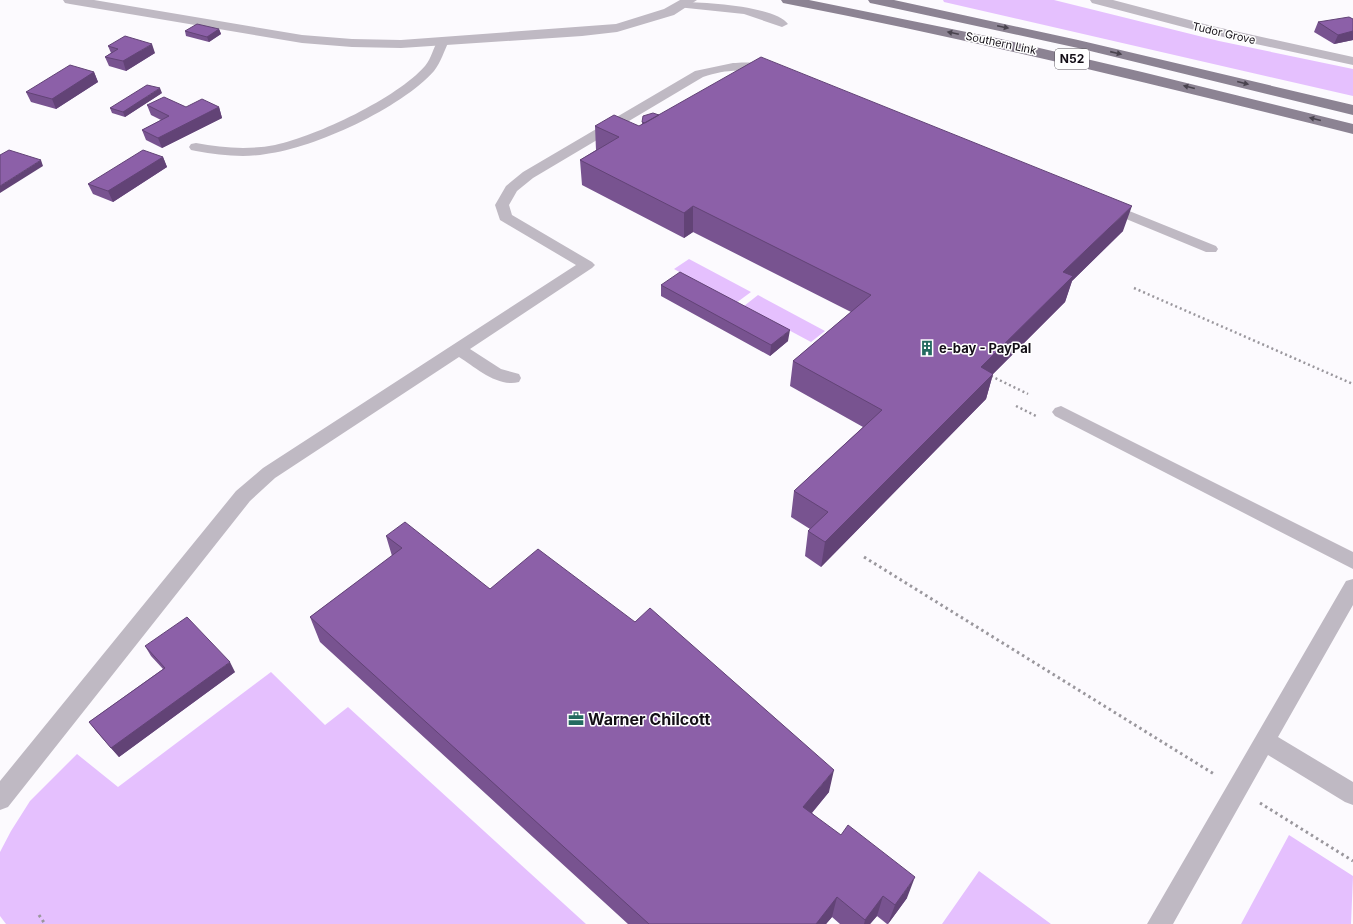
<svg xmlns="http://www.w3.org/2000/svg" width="1353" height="924" font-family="Inter,sans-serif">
<rect width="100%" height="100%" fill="#fcfafe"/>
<path fill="#e5c0fe" d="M943,0H1054L1219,41L1353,69V96L944,2Z
M689,259L751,292L736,303L674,269Z
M758,295L825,331L811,342L744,306Z
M271,672L325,725L348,707L586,924H6L0,916V852L11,831L30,801L77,754L118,787Z
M1289,835L1353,876L1351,924H1241Z
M979,871L1051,924H942Z"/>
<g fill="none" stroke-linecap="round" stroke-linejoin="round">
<path stroke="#9a979d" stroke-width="2.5" stroke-dasharray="2 3" stroke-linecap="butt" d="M1134,288L1353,384
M991,376L1028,394
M1016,406L1036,416"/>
<path stroke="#9a979d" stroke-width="3" stroke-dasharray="2.5 3.5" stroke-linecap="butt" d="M864,557L1214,774
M1260,803L1353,861
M39,915L45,924"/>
<path fill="#bfb9c3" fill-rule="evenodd" d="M681,2C703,2 775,6 788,24L782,27L744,14L677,7L675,5L677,3Z
M443,38L449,41C444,51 441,62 434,71C401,108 315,148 266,154C243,158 219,155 196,151L191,150L189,147L191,144L196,143C222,148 249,150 275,145C317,136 397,98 425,66C432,58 433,47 439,39Z
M733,63C744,62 766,61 773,71L767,75C744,69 726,69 703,77L533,178L517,191L509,205L512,215L592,262L595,265L592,268L470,349L501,369L519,374L521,378L519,382C498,388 475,367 459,357L275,478L250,501L8,807L0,810V781L236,491L263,468L576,265L500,220L495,205L506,186L523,172L695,71Z
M1107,202L1216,246L1218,249L1216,252H1206L1102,209L1100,206L1102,203Z
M1061,406L1353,552V569L1055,416L1052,412L1055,408Z
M1353,579V605L1278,737L1353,782V805L1345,802L1268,755L1173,924H1147L1346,581Z"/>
<path fill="#bfb9c3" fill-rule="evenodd" d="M63,0H94L302,35L352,39L401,40L616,24L664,9L680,0H697L674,15L617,32L582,36L401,48L352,47L302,43L70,4L65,3Z
M1090,0H1113L1212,26L1353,57V65L1210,34L1092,3Z"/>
<path fill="#8c8393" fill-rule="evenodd" d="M781,0H809L1001,39L1142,72L1353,124V134C1165,87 978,41 788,4L783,3Z
M868,0H894L1078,40L1353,105V115L1078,48L875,4L870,3Z"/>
</g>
<path fill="#785390" d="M1353,19V40L1334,44L1314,32L1318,22Z
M219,29L221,34L209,42L186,36L185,31Z
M108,46L155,53L126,71L109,66L105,57L111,53Z
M94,72L98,82L56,109L31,102L26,92Z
M162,93L125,117L112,113L110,108Z
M147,105L186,107H219L222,118L162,148L146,140L142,130L161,120L151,115Z
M642,122L1123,231L1072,281L1065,302L993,374L986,399L821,567L805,556L808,531L810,529L791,517L794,491L863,427L790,386L793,361L851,312L693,232L684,238L582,185L580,160L596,150L595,126H639L642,125Z
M163,157L167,167L113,202L93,194L88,184Z
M661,285L788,341L770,356L661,296Z
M386,536L490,589L829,792L812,813L907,898L888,924H887L877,916L870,924H840L832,917L826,924H628L320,642L310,617L392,556Z
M145,646L235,672L119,757L96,731L89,722L163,669L151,656Z"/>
<path fill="#624376" d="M219,29L221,34L209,42L207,37Z
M1353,31V40L1334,44L1338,35Z
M152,44L155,53L126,71L123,61Z
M94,72L98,82L56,109L52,99Z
M160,88L162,93L125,117L123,112Z
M219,107L222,118L162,148L158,138Z
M163,157L167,167L113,202L108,191Z
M41,160L43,166L0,193V186Z
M693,206V232L684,238V213Z
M1132,206L1123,231L1072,281L1065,302L993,374L986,399L821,567L825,542L981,367L1063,272Z
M790,330L788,341L770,356L771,345Z
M230,662L235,672L119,757L111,748Z
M834,770L829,792L799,828L803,807Z
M915,877L907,898L888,924L895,905Z
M883,896L877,916L870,924H864L865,920Z
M837,897L832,917L826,924H816Z"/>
<path fill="#8c60a8" stroke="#624376" d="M1349,17L1353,19V31L1338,35L1318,22Z
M197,24L219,29L207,37L185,31Z
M125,36L152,44L123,61L105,57L118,49L108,46Z
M761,57L1132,206L1063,272L1073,276L981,367L993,374L825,542L808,531L828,512L794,491L882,410L793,361L871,295L693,206L684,213L580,160L619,137L595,126L614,115L639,126Z
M70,65L94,72L52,99L26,92Z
M147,85L160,88L123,112L110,108Z
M164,97L186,107L202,99L219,107L158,138L142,130L169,116L147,105Z
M653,113L659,115L645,123L642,122L643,116Z
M9,150L41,160L0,186V155Z
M143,150L163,157L108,191L88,184Z
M680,272L790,330L771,345L661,285Z
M405,522L490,589L538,549L635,622L650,608L834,770L803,807L841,835L848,825L915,877L895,905L883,896L865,920L837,897L816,924H649L310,617L402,548L386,536Z
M187,617L230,662L111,748L89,722L165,668L145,646Z"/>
<defs><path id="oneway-solid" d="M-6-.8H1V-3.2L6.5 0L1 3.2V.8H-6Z"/></defs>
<g fill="#49434e">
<use href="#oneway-solid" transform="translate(1003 27) rotate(12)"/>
<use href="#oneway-solid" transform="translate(953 33) rotate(-168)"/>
<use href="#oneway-solid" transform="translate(1116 53) rotate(13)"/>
<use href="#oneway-solid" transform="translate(1243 83) rotate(14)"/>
<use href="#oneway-solid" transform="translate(1189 87) rotate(-166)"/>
<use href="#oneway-solid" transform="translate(1315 119) rotate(-166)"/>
</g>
<defs>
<symbol id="building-bare" viewBox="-9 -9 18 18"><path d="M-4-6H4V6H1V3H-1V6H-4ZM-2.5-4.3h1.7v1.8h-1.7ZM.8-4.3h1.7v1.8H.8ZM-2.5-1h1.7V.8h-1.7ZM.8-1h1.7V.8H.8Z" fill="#246b60" stroke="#fff" stroke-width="2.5" paint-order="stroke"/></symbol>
<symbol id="office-bare" viewBox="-9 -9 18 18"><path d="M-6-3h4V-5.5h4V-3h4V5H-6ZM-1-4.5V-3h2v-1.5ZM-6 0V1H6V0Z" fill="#246b60" stroke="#fff" stroke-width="2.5" paint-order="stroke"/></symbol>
</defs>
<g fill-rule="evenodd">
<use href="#building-bare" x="916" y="337" width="22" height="22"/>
<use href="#office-bare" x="565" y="708" width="22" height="22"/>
</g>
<g text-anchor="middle" stroke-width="3" stroke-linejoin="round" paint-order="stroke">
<g font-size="11" fill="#130e16" stroke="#fff">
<text transform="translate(1224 33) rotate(13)" y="4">Tudor Grove</text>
<text transform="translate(1001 43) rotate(12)" y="4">Southern Link</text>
</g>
<rect fill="#fff" stroke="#5a565c" stroke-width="1" x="1055" y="49" width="34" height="20" rx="3"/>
<g font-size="12" font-weight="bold" fill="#130e16">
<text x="1072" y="63">N52</text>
</g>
<g font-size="13" font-weight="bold" fill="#130e16" stroke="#fff" text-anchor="start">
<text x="939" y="353">e-bay - PayPal</text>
</g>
<g font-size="16" font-weight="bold" fill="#130e16" stroke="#fff" text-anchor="start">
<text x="588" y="725">Warner Chilcott</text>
</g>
</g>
</svg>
